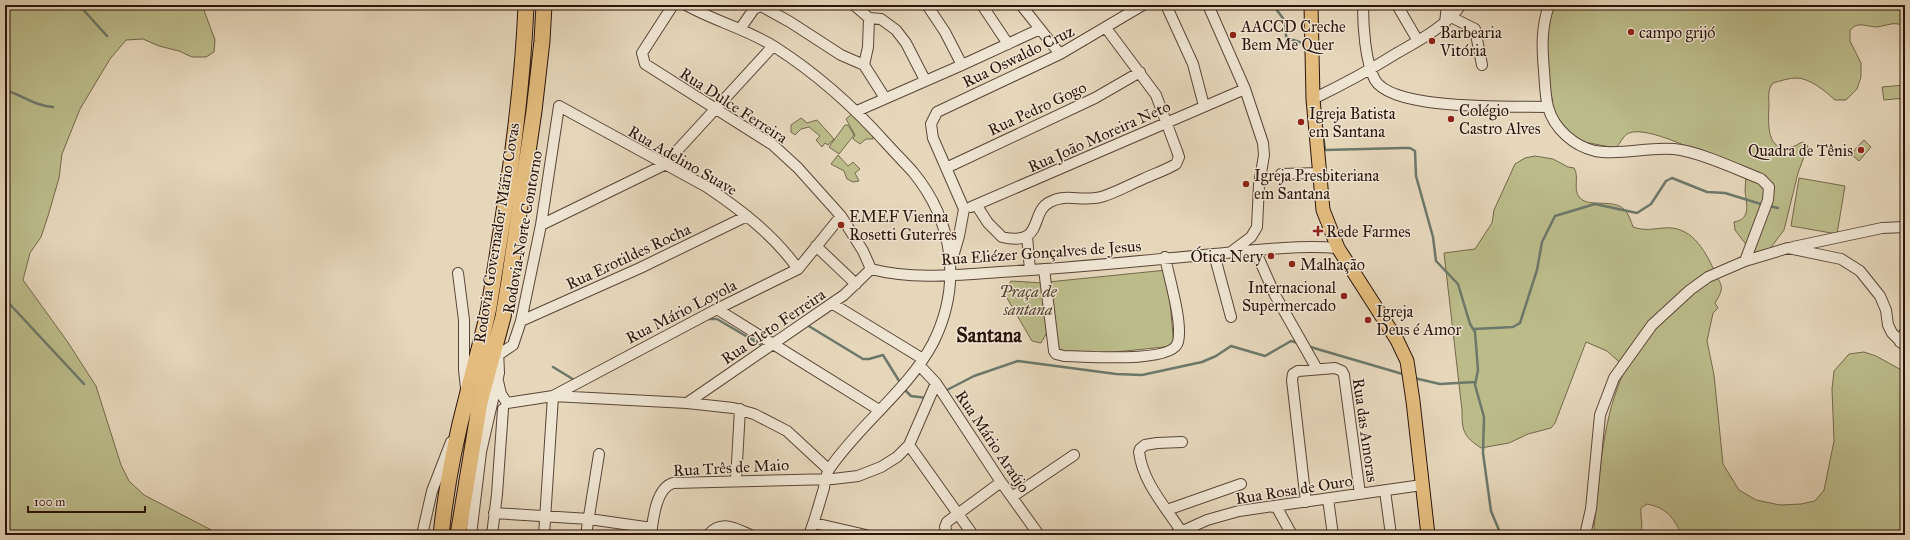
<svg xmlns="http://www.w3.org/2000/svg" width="1910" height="540" font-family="'IM FELL Great Primer',serif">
<rect width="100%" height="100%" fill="#e6d7bb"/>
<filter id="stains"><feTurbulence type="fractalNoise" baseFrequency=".005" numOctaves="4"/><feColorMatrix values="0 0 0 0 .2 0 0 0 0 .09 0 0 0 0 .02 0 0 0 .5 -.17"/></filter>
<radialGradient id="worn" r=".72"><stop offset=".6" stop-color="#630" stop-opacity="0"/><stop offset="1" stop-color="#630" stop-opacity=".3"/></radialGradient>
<path fill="#bcbc8b" stroke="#74684b" d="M5,5H202L215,40L214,52L206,57H192L179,51L159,46L143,39L126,40L110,59L80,109L62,154L59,178L48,216L41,237L30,253L23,280L67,341L96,386L121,465L129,481L144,495L219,534L296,535H5Z
M1551,5H1905V27C1896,20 1886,26 1877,27C1870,27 1861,23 1855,26C1853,27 1852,29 1850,30V41L1861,63V77L1857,89L1846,100H1835C1825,91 1810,78 1796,78C1789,78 1780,81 1773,83C1767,91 1769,97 1769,106C1768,122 1766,154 1792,147C1796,146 1799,143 1803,142L1808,146L1798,173L1784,230L1769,250L1760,254L1751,251L1735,230L1734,222C1752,219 1746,203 1745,191C1745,186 1746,180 1746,175C1723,164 1651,124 1629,133C1622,136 1621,144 1615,148L1579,141L1570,133L1553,113L1552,98L1547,81L1545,52Z
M1905,85V98L1884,100L1882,87Z
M853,113L873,136V139H866L860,144L853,139L855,135L846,119Z
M801,118L807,123L817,120L834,139L828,145L825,143L822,147L816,140L820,136L809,127L801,129L795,135L791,132V125Z
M845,125H848L854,135L839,154L829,147Z
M1864,140L1871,147L1859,161L1851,154Z
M838,155L848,166L853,162L860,169L855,173L859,181L853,182L847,179L844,171L831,164Z
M1535,156L1553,159L1568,167L1574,168C1580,177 1572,190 1580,198C1589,208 1614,198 1625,210C1629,215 1631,221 1633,227C1645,231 1652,229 1663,228C1691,225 1704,249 1714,270C1721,287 1726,285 1715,303L1718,308L1713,313L1707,341L1714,375L1723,464L1739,490L1756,500L1780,505L1801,504L1815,501L1824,490L1834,441L1832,389L1834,371L1849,354L1864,352L1876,356L1905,372V535H1682C1673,517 1667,508 1647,504L1641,508C1640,518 1644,526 1640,535H1596L1594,527C1600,474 1602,416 1626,368L1607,351L1586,342L1555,423L1551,428L1528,434L1509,443L1481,448C1463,436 1462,431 1462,410L1444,253L1475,249L1492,223L1494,210L1515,164L1525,158Z
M1799,178L1845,186L1837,234L1791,226Z
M1167,270L1174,346L1056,358L1048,282Z
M1011,281L1043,283L1049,329L1041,343L1032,341L1004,293Z"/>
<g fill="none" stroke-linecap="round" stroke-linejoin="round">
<path stroke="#6c786a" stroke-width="2.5" d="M79,5L107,36
M1273,5L1285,21L1286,36L1288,38L1308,45
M5,90C22,95 35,106 53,107
M1321,120L1325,150L1403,148H1410L1415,151L1416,176L1433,237L1436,261L1458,284L1470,324L1475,332L1478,370L1475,385L1484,417L1483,453L1491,511L1501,535
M1769,206L1778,208
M5,299L84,384
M708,319H717L763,346H765
M807,325L863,359H869L883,355L901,384
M1474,329L1513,327L1520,323L1537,270L1542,242L1555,216L1595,204L1637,213L1651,204L1666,181L1672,178L1707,192L1725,193L1764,205
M1307,346L1406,375
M553,367L576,381
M1414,378L1440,384L1475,382
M904,389L911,396L927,398
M945,391L974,376L1018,361L1116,374L1142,375L1202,362L1216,356L1231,346L1265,356L1291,341L1298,343"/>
<defs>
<path id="minor" d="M673,5L642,53L645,64L773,145L798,168L841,216L863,251L871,269
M686,5C714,21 747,29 775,47C817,74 853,106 886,143C895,153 904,162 913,172C954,222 962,285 933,343C908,390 860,424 830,468C826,473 825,482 824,488C819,504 815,520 809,535
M854,5L869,18L881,19L896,30L906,43L925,80
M927,5L945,32L962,65
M982,5L1008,44
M1021,5L1060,54
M1166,5L1193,64L1204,106
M1208,5L1245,89L1263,143L1264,155L1259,185L1257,227L1251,237L1231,252
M1363,5C1363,25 1365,62 1375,80C1393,111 1513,106 1548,107
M1397,5L1418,41
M1549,5C1541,28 1542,48 1544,71C1545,83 1545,96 1548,107C1554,129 1574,146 1595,151C1623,156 1653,145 1681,150C1707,155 1736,169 1761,179L1769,187L1768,200L1745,261
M1451,17L1475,29L1482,65
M869,18L868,47L864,65L885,98
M1445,23L1447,5
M740,29L754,9L761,6L790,22L841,55L864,65
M1313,99C1342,85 1370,70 1397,53C1420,40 1445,27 1461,5
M857,111L962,65L1040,29
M946,168L1095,98L1140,72
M1281,174L1320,173
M977,206L988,223L1002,237C1045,247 1029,212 1050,202C1066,193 1082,202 1101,197C1115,193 1129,185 1143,179C1154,174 1166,170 1176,164L1179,157L1177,151L1156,95L1106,28
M971,207L1245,89
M541,225L664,165L773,46
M1027,236L1030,270
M816,246L856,284
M1793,247L1882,228L1905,227
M1255,250L1275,295L1317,369
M1214,254L1231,317
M952,260L959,236L964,209L933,138L931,124L937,112L1060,54L1143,5
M871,269C913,280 957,275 1000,272C1071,268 1143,261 1214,254C1256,250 1296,245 1338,248
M1044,269L1054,351L1056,354L1064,356C1083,356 1173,364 1178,342C1183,323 1169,278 1165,257
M458,273L464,320V370L466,388
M833,304L923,359
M717,309L879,410
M521,321L640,268L747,216
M1900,342L1905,332
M498,355L513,345L521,321L541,225L559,106L707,187C741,210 774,235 798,269
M920,366L936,383L1001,482L1039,535
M498,381L501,394L507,403
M553,396L717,309L798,269L841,216
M507,403L553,396L687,403L733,408L754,414L787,431L828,469
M687,403L844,295L871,269
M909,445L973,535
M736,480L740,409
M1385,491L1391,535
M1012,497L1074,455
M1328,499L1333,535
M1306,502L1292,380L1293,374L1298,371L1335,368L1342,371L1344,375L1360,494
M1276,506L1292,535
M1167,510L1241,484
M494,513L589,519L652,528
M814,523L866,535
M1181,531C1165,506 1143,483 1139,452L1140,449L1145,445L1157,443L1182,442
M422,535L432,491L451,442
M471,535L481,452L499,373L498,350
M492,535L497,494L503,409
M544,535L553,396
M586,535L599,454
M651,535C653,519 656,488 673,483L833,479L858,476L881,467L897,457L909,445L936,383
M708,535C722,519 735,529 751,535
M948,535L945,527L947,522L1001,482
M1174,535L1207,520L1239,511L1422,485
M1585,535L1591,509L1600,415L1614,378L1652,325L1690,290L1708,277L1745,261L1788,248L1841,259L1860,271L1880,296L1886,310L1888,325L1892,333L1905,346"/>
<path id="major" d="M1311,5L1313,99L1323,210L1338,248L1397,340L1407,361L1413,401L1428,535"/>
<path id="highway" d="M441,535C446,489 455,441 467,396C474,366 483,337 489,307C505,207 522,106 526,5
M458,535L480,402L503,317L509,281L534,111L542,41L544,5"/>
</defs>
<use href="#minor" stroke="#5a4537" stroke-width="12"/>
<use href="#major" stroke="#2b140b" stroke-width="15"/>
<use href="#highway" stroke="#2b140b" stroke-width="17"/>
<use href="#minor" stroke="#efe5d3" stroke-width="10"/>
<use href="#major" stroke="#e3bc7e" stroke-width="13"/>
<use href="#highway" stroke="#e3bc7e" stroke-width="15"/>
</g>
<g fill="#8f2418" stroke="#efe5d3" stroke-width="1.5">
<circle cx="1631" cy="32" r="4"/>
<circle cx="1233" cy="35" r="4"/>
<circle cx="1432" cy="41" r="4"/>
<circle cx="1451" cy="119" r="4"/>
<circle cx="1301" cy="122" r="4"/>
<circle cx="1861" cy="150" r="4"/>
<circle cx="1246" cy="184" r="4"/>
<circle cx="841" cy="225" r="4"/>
<path d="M1316 225h4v4h4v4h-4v4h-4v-4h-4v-4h4z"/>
<circle cx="1271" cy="256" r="4"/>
<circle cx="1292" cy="264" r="4"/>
<circle cx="1344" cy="296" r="4"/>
<circle cx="1368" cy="320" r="4"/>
</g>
<g text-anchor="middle" stroke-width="3" stroke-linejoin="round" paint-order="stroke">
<g font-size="16" fill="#2b140b" stroke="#efe5d3" text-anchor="start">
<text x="1241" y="32">AACCD Creche<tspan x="1241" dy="18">Bem Me Quer</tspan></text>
<text x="1440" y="38">Barbearia<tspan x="1440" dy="18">Vitória</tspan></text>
<text x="1639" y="38">campo grijó</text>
<text x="1459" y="116">Colégio<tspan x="1459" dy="18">Castro Alves</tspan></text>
<text x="1309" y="119">Igreja Batista<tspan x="1309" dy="18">em Santana</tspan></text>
<text x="1853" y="156" text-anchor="end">Quadra de Tênis</text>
<text x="1254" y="181">Igreja Presbiteriana<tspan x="1254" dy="18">em Santana</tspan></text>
<text x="849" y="222">EMEF Vienna<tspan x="849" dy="18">Rosetti Guterres</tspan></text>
<text x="1326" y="237">Rede Farmes</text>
<text x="1263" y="262" text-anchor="end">Ótica Nery</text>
<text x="1300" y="270">Malhação</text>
<text x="1336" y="293" text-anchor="end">Internacional<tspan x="1336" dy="18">Supermercado</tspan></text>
<text x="1376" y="317">Igreja<tspan x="1376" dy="18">Deus é Amor</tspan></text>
</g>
<g font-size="16" fill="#2b140b" stroke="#efe5d3">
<text transform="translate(1018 56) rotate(-26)" y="6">Rua Oswaldo Cruz</text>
<text transform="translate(734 105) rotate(33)" y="6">Rua Dulce Ferreira</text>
<text transform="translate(1037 108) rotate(-25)" y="6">Rua Pedro Gogo</text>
<text transform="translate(1099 136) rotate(-24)" y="6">Rua João Moreira Neto</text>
<text transform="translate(683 160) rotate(30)" y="6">Rua Adelino Suave</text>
<text transform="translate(522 232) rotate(-80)" y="6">Rodovia Norte Contorno</text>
<text transform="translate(496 233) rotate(-81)" y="6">Rodovia Governador Mário Covas</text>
<text transform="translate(1041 252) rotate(-4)" y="6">Rua Eliézer Gonçalves de Jesus</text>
<text transform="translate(628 256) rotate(-25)" y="6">Rua Erotildes Rocha</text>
<text transform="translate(681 311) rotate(-27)" y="6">Rua Mário Loyola</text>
<text transform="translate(773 326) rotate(-34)" y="6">Rua Cleto Ferreira</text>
<text transform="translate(1366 430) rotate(82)" y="6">Rua das Amoras</text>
<text transform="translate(993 441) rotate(56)" y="6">Rua Mário Araújo</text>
<text transform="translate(731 467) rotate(-3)" y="6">Rua Três de Maio</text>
<text transform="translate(1294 489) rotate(-9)" y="6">Rua Rosa de Ouro</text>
</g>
<g font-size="16" font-style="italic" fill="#564631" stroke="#efe5d3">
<text x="1028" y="297">Praça de<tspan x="1028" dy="18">santana</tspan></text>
</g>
<g font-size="20" font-weight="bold" fill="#2b140b" stroke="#efe5d3">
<text x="989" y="342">Santana</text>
</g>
</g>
<rect width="1910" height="540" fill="none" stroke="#e6d7bb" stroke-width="20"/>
<rect x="6" y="6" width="1898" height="528" fill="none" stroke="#2b140b" stroke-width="2"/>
<rect x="10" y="10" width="1890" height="520" fill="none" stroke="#2b140b"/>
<path d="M28 506v6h117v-6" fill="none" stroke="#2b140b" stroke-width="2"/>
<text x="34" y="506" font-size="12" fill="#2b140b" stroke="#efe5d3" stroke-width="3" paint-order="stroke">100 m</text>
<rect width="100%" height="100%" filter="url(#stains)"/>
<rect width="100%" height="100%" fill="url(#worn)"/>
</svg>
